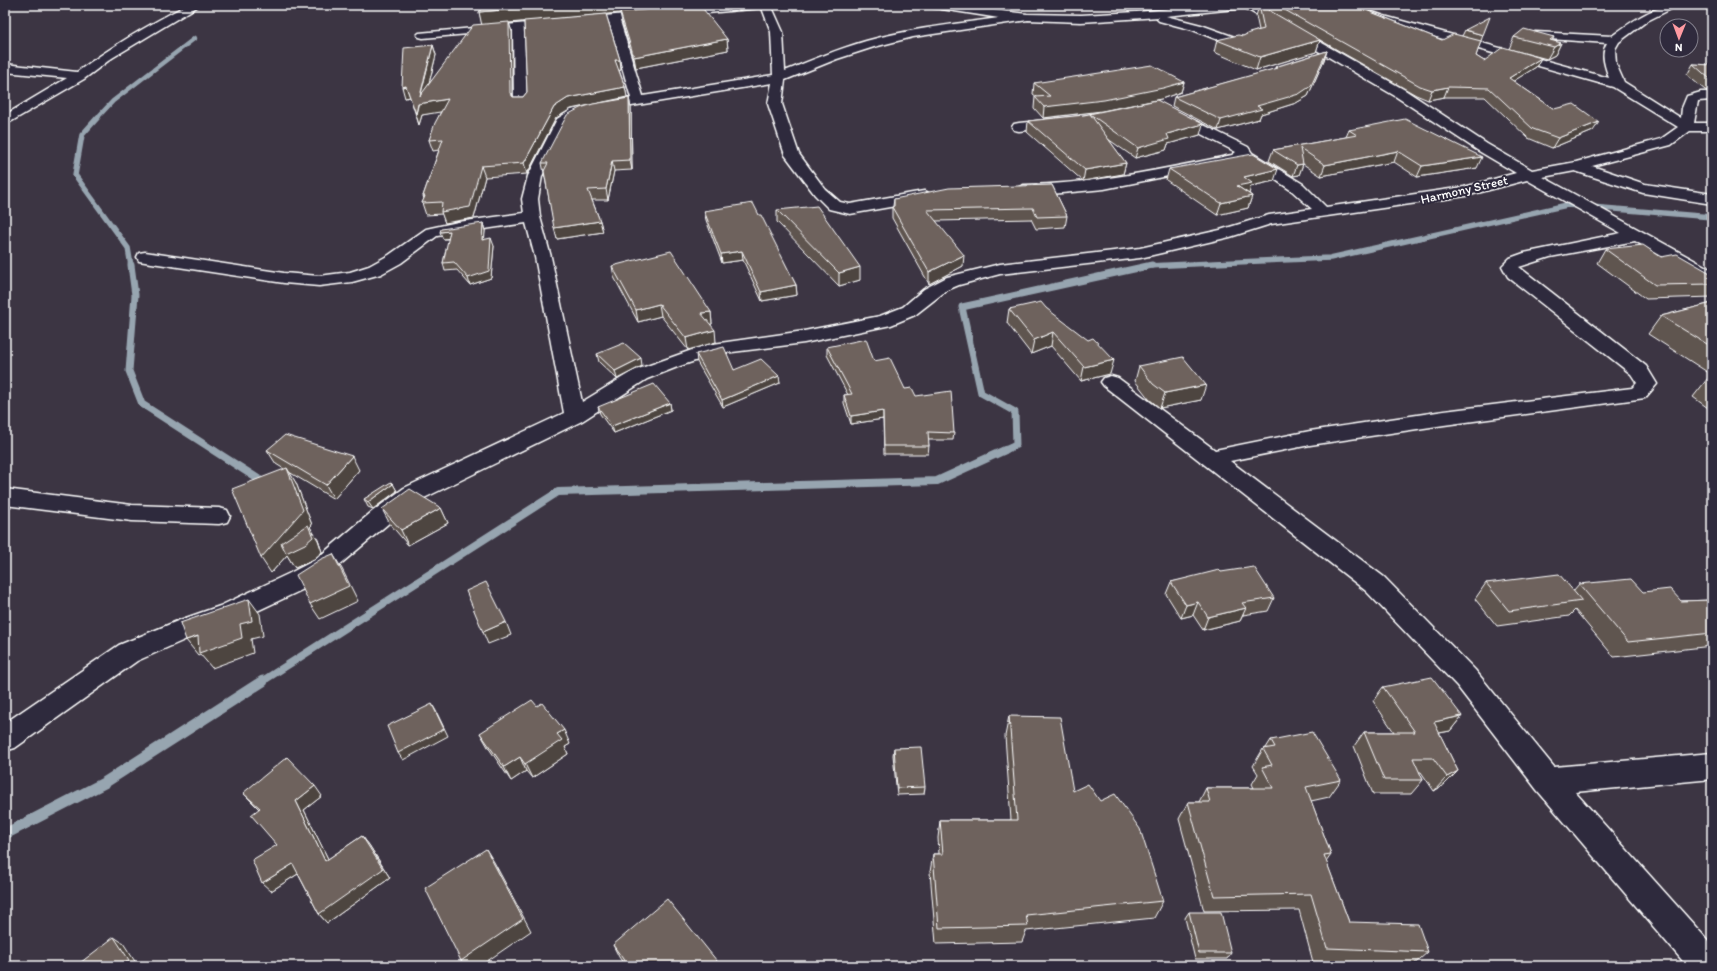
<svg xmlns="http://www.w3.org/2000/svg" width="1717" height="971" font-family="Itim,sans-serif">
<rect width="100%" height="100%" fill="#3c3543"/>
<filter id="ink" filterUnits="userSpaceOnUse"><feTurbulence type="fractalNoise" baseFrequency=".025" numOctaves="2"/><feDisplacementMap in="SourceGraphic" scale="8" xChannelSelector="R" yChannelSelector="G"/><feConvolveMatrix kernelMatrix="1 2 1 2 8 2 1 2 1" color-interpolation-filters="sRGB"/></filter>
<g filter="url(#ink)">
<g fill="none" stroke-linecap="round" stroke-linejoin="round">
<path stroke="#97a5b0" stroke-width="4.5" d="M97,118L113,101L195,38"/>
<path stroke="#97a5b0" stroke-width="5.5" d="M98,117L82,135L75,175L128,248L131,266
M1147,266L1330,258L1567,205L1712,217"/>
<path stroke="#97a5b0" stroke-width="7" d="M131,265L135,295L129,371L142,404L215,451
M1003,451L1016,445L1015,412L981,393L962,307L1152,265"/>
<path stroke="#97a5b0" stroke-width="8" d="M213,450L266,484
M261,682L558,492L937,481L1005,450"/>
<path stroke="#97a5b0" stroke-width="11" d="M5,834L104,783L263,681"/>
<defs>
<path id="street" d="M187,5H200L112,58L84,79L5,125V115L67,78L5,72V64L77,72C112,46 148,25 187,5Z
M725,5H771L783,32L785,71C812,60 838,49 866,41C909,29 954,24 999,18L929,7L928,5H951L1027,14L1081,15L1136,12L1212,5H1255L1405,90L1487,144L1532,170L1576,162L1661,139L1678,127L1613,87L1376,20L1337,7L1336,5H1352L1384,16L1609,78C1605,66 1600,54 1607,43L1535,38L1529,35L1535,32L1612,36C1633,21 1653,5 1679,5L1647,21L1619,42L1615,49L1616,64L1624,82L1681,118L1682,108L1687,96L1701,92H1712V100L1698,101L1694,123H1712V131H1690L1671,145L1592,166L1645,184L1712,194V204L1643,193L1575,171L1543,177L1712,270V282L1706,281L1635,241L1550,257L1519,267L1646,366L1657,384L1645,398L1444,425L1310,445L1230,461L1384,577L1475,670L1554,767L1712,753V779L1575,792L1712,945V966H1687L1537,790L1457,686L1366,591L1104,386L1101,382L1104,378L1111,376L1118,378L1215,450L1310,431L1444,411L1632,388L1637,383L1631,374L1508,277L1502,266L1510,258L1524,253L1621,233L1527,180L1466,196L1271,224L1230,237L1140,258L1000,274L959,285L947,290L915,315L891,325L804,343L716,354L680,366L647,379L582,421L420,500L389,523L331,572L306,588L238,620L198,634L137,661L15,748L5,751V723L119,645L180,620L220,606L288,574L315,560L373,511L404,488L564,413L535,257L526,223L437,236L401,263L381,274L352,282L319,286L284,283L145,262L139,261L137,257L139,253L145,252L284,273L319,276L350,272L369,266L389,255L426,229L458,222L524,213L522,199L528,176L557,119L571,110L594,104L631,98L609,22L525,29L528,103L526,106H516L514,103L513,30L423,38L419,37L417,35L419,33ZM762,8L771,32L773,75L643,96L620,21ZM1245,8L1395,96L1477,150L1516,173L1464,187L1326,207L1303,184L1252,153L1248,147L1175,111L1170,112L1168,115L1170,118L1236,152L1232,155C1163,169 1095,184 1024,185L1019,187L1016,190L1019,193L1051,194L1104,189L1183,173L1245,159L1292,191L1312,209L1269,215L1220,230L1140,248L1000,264L947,277L924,289L903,307L880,316L804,331L706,345L633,371L582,402L551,257L540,217L538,199L542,176L568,124L581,116L595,112L772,83L768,104L785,155L815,195L829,209L850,214L924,201L929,199L932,196L929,193L924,191L850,204L840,202L825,189L799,154L782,104L785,80L837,59L874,47L913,37L1028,20L1081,22L1159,17L1157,19L1159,21L1193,30L1213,38L1239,47L1245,43L1243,40L1201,25L1166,16Z
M1058,119L1063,120L1065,123L1063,126L1019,131L1014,130L1012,127L1014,124L1019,123Z
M5,489L132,505L219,508L227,510L230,516L227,522L219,524L132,521L5,505Z"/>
</defs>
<use href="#street" stroke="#fff" stroke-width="3"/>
<use href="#street" fill="#2f2a3d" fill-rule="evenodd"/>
</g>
<path fill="#5f5450" stroke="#fff" fill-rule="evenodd" d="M1258,5H1353L1442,40L1462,36L1465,30L1483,35L1476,56L1484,61L1541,58L1536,67L1513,81L1554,109L1593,131L1552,148L1528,138L1485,97H1444L1428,100L1416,95L1320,40L1316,52L1256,70L1214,52L1217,40L1243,36L1259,30L1256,16L1259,6Z
M685,6L727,39L728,50L636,68L622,22L620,13L606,14L620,60L621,70H619L625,87L627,97L600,103L629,98L631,108L632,170L614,171L608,200H592L600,221L603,232L557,239L542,163L590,105L571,109L556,118L527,174L485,177L474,218L445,223L442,214L426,215L422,203L424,199L423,196L439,150L433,151L429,140L441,111L422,115L419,125L410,97L405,98L433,45L436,55L429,84L482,24L479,12ZM524,22L527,92L523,97H513L512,96V32L509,23Z
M1514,37H1554L1552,41L1561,43L1555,55L1547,59L1509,49Z
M1327,51L1324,60L1308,96L1296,103L1261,114L1259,119L1218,130L1172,106L1174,97L1275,69V67Z
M1693,64L1712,65V91L1705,90L1687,75Z
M1184,82L1181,92L1161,99L1102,111L1043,118L1034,108L1035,97H1037L1033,94L1034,83Z
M1712,99V105L1710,102Z
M1157,100L1200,135L1168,144L1166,150L1135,158L1108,139L1126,163L1123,174L1083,181L1027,132L1028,121L1084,115Z
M1349,130L1477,168L1417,177L1394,162L1321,176L1303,164L1299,175L1293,176L1269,161L1273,150L1346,137Z
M1169,169L1274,181L1251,186L1249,194L1252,196L1248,208L1217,215L1166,180Z
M1052,185L1067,216L1065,227L1036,229L1031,219L936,221L963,266L929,284L892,218V207L893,206L894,199Z
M777,210L860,280L839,286L777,222Z
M704,211L759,215L796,285L797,295L762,301L743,260L722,263L706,220Z
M483,223L485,231L484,239L494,246L491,278L470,285L457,270L445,271L443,263L449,239H443Z
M1605,249L1661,257L1712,274V297L1646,299L1597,263Z
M612,266L711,312L712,324H710L716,342L688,350L661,316L638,322L614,277Z
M1712,303V375L1648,334L1661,316Z
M1046,308L1110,374L1081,381L1051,346L1031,354L1007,323L1009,309Z
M827,347L874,361L905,389L916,396L954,433L953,440H928L929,446L928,454H884L883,419L851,424L844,403V395H848L827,355Z
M597,354L642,366L617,379L599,362Z
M696,354L734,370L779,376L780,383L723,407L697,362Z
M1139,366L1201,400L1160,408L1149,399L1135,381Z
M1712,377V411L1693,397L1708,378Z
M670,403L671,410L614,433L600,414L598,407Z
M267,450L359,470L334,499L289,472L296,483L312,525L310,527L318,540L322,552L314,559L295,568L287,555L271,573L284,469L276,464Z
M393,484L397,491L373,509L368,507L364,499Z
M441,508L448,523L408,545L390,524L382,509Z
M1221,572L1274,598L1268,611L1243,615L1240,621L1203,630L1193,615L1181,618L1166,594L1171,582Z
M1486,583L1573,591L1579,584L1681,601L1712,600V646L1614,657L1575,610L1569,616L1497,626L1475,599Z
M1383,687L1462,716L1450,731L1439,733L1458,771L1445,784L1434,791L1421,772H1419L1423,780L1411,794H1373L1354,746L1364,732H1394L1373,701Z
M1009,716L1073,791L1163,901L1154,918L1026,931L1022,942L936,944L930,872L933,854H939L938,838L940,820H1011L1005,736Z
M480,733L570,744L565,747L568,754L532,778L526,771L511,781L488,747Z
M1271,740L1341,780L1329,797L1311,801L1331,854L1326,861L1349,922L1428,952L1412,966L1313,962L1299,910L1204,911L1179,819L1188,802H1199L1206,788H1254L1252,784L1258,774L1253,766L1263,749L1266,748Z
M894,748L925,787L924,794L897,795L893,755Z
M243,793L322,796L304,810L328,859L362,836L369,845L390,878L327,923L319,914L298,874L271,891L277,845L259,809Z
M1189,912L1231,953L1227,959H1195L1185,918Z
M613,945L721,966H625L619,957Z"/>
<path fill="#4d4541" stroke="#fff" d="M561,5H684L685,7L509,23L512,32V103L482,26L479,12Z
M727,39L728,50L636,68L634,57Z
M1320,40L1316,52L1256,70L1260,57Z
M1561,43L1555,55L1547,59L1554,47Z
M433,45L436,55L424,103L448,99L452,110L422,115L419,125L416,114Z
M1327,51L1324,60L1308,96L1296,103L1261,114L1259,119L1218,130L1221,120Z
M1541,58L1536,67L1504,87L1509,78Z
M615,60H620L621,70L617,71Z
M1184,82L1181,92L1161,99L1102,111L1043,118L1044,107Z
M406,86L410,97L405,98L402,87Z
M625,87L627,97L571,109L556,118L527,174L524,163L554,107L568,98Z
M1448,87L1444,97L1428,100L1432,90Z
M629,98L631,108L632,170L630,160Z
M1599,122L1593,131L1552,148L1558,138Z
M1203,124L1200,135L1168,144L1166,150L1135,158L1138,148L1167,134Z
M1398,151L1394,162L1321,176L1325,165Z
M1482,157L1477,168L1417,177L1422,166Z
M612,161L614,171L608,200L606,189Z
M1126,163L1123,174L1083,181L1085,170Z
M1303,164L1299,175L1293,176L1297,165Z
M481,166L485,177L474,218L445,223L441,212Z
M1278,169L1274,181L1251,186L1249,194L1237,186L1244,177Z
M1252,196L1248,208L1217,215L1221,203Z
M600,221L603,232L557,239L554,228Z
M483,223L485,231L484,247L482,240Z
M450,231L453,238L443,239L440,232Z
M491,238L494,246L491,278L470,285L468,278Z
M742,251L743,260L722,263L721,254Z
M964,255L963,266L929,284V272Z
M860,267V280L839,286V273Z
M796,285L797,295L762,301L761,292Z
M659,304L661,316L638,322L636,310Z
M711,312L712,324L703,326L701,313Z
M715,330L716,342L688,350L686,338Z
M1053,332L1051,346L1031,354L1034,340Z
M641,358L642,366L617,379L615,371Z
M1114,360L1110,374L1081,381L1084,367Z
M779,376L780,383L723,407L722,400Z
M1206,385L1201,400L1160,408L1165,393Z
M670,403L671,410L614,433L612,426Z
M883,411V419L851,424V416Z
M352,456L359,470L334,499L326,485Z
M287,468L296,483L312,525L310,527L318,540L322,552L314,559L295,568L287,555L271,573L261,558Z
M393,484L397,491L373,509L368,502Z
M441,508L448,523L408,545L401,530Z
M333,554L342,569L358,601L320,619L310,604Z
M249,599L260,614L263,636L251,639L253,653L212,668L200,654L198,655L186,640L240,624Z
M1198,602L1193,615L1181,618L1186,605Z
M1246,608L1240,621L1203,630L1208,617Z
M506,622L511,635L488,644L483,632Z
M432,704L436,711L448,736L403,760L398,753Z
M1462,716L1450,731L1423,736L1434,722Z
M564,730L570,744L565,747L568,754L532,778L525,764L557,734Z
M520,757L526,771L511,781L504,767Z
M1458,771L1445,784L1434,791L1447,777Z
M315,786L322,796L304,810L333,869L325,861L296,801Z
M362,836L369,845L390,878L327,923L319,914Z
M486,849L494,862L531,931L480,966H464L461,961Z
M293,864L301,872L271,891L262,883Z
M114,937L123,943L138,966H121Z"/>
<path fill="#6e625d" stroke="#fff" d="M484,5H561L479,12Z
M700,5L727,39L634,57L620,12Z
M1259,5H1260L1320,40L1260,57L1217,40L1238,35L1243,36L1249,33L1264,29Z
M1276,5H1353L1442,40L1454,34L1481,41L1476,56L1484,61L1503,47L1541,58L1509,78L1554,109L1574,104L1599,122L1558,138L1533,129L1489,88L1448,87L1432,90L1420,86Z
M606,14L620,60H615L625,87L568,98L554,107L524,163L481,166L470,207L441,212L442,202L422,203L425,196H423L443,139L429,140L435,123L448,99L418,104L416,114L406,86L402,87L404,48L433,45L420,96L473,25L509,22L510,93L513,97H523L527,92L524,21Z
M1490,17L1483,35L1465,30Z
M1524,29L1554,37L1550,40L1561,43L1554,47L1514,37Z
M1327,51L1311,86L1299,94L1257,106L1262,109L1221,120L1174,97L1277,68L1275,67Z
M1693,64L1712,65V80H1711Z
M1152,65L1184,82L1163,88L1104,100L1044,107L1035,97L1050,96L1034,83Z
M629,98L630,160L612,161L606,189L588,190L600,221L554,228L544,171L548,163H542L567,115L580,108L593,104Z
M1157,100L1203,124L1167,134L1169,139L1138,148L1090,114L1126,163L1085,170L1028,121L1084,115Z
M1405,119L1482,157L1422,166L1398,151L1325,165L1300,148L1303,164L1297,165L1273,150L1357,135L1349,130Z
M1253,154L1278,169L1244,177L1252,183L1237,186L1252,196L1221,203L1169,169Z
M1052,185L1067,216L1037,217L1033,208L927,210L964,255L929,272L892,207L894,206V199L949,188Z
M753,203L759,215H761L796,285L761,292L742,251L721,254L704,211Z
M817,206L860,267L839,273L777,210Z
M483,223L482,240L491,238L489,271L468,278L454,262L443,263L450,231L440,232L441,229Z
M1643,245L1661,257L1677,254L1712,274V284L1655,285L1605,249Z
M671,251L711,312L701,313L715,330L686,338L659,304L636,310L612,266Z
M1041,302L1046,308L1088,340L1093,338L1114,360L1084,367L1053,332L1034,340L1009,309Z
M1712,303V347L1661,316Z
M866,339L874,361L890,358L905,389L912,388L916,396L951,391L954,433L928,432L929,446H884L883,411L851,416L844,395L852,394L827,347Z
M624,343L641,358L615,371L597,354Z
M724,347L734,370L761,359L779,376L722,400L696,354Z
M1183,357L1206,385L1165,393L1153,384L1139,366Z
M1712,377V381L1708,378Z
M654,384L670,403L612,426L598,407Z
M285,435L352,456L326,485L267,450Z
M287,468L303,510L261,558L232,489Z
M391,482L393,484L368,502L364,499Z
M410,489L441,508L401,530L382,509Z
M308,525L313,537L305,544L286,553L281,543Z
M333,554L349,586L310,604L296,575L321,559Z
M1254,567L1274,598L1242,603L1246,608L1208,617L1198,602L1186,605L1171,582L1219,570L1221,572Z
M1559,574L1582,601L1509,611L1486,583Z
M1631,579L1643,592L1670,589L1681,601L1712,600V633L1628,642L1579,584Z
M486,582L506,622L483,632L466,591Z
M249,599L252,621L240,624L242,638L199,653L198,636L186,640L180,623Z
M1432,677L1462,716L1434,722L1458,771L1447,777L1433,758H1413L1423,780H1384L1364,732H1415L1383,687Z
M532,700L537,706L542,703L564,730L557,734L562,740L525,764L520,757L504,767L480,733Z
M432,704L444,729L398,753L387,726Z
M1009,716L1060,717L1073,791L1088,784L1100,801L1115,794L1140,829L1163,901L1026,915L1028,926L939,928L933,854H943L940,820H1017Z
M1312,732L1341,780L1306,787L1331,854L1324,855L1349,922L1418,924L1428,952L1327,948L1311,894L1214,896L1188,802H1210L1206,788H1273L1262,767L1272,765L1263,749L1275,747L1271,740Z
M921,747L925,787L897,788L894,748Z
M287,757L315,786L296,801L325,861L362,836L383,869L319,914L293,864L262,883L252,860L277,845L251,815L260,808L243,793Z
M486,849L523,919L461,961L425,888Z
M667,899L721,966H628L613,945Z
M1189,912H1221L1231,953H1199Z
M114,937L129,960L121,966H76Z"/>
</g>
<g text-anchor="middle" stroke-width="4" stroke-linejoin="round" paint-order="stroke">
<g font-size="13" fill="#fff" stroke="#2f2a3d">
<text transform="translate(1464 189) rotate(-13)" y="5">Harmony Street</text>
</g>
</g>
<rect width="1717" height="971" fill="none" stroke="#2f2a3d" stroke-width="20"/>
<rect x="10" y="10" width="1697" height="951" fill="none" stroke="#fff" stroke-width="1.5" filter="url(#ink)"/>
<g transform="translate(1679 38) rotate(181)"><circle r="19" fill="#2f2a3d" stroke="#827f8b"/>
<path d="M0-3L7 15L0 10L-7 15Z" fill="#ff9aa2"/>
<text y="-6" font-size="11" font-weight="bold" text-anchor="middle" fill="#ffffff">N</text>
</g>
</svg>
